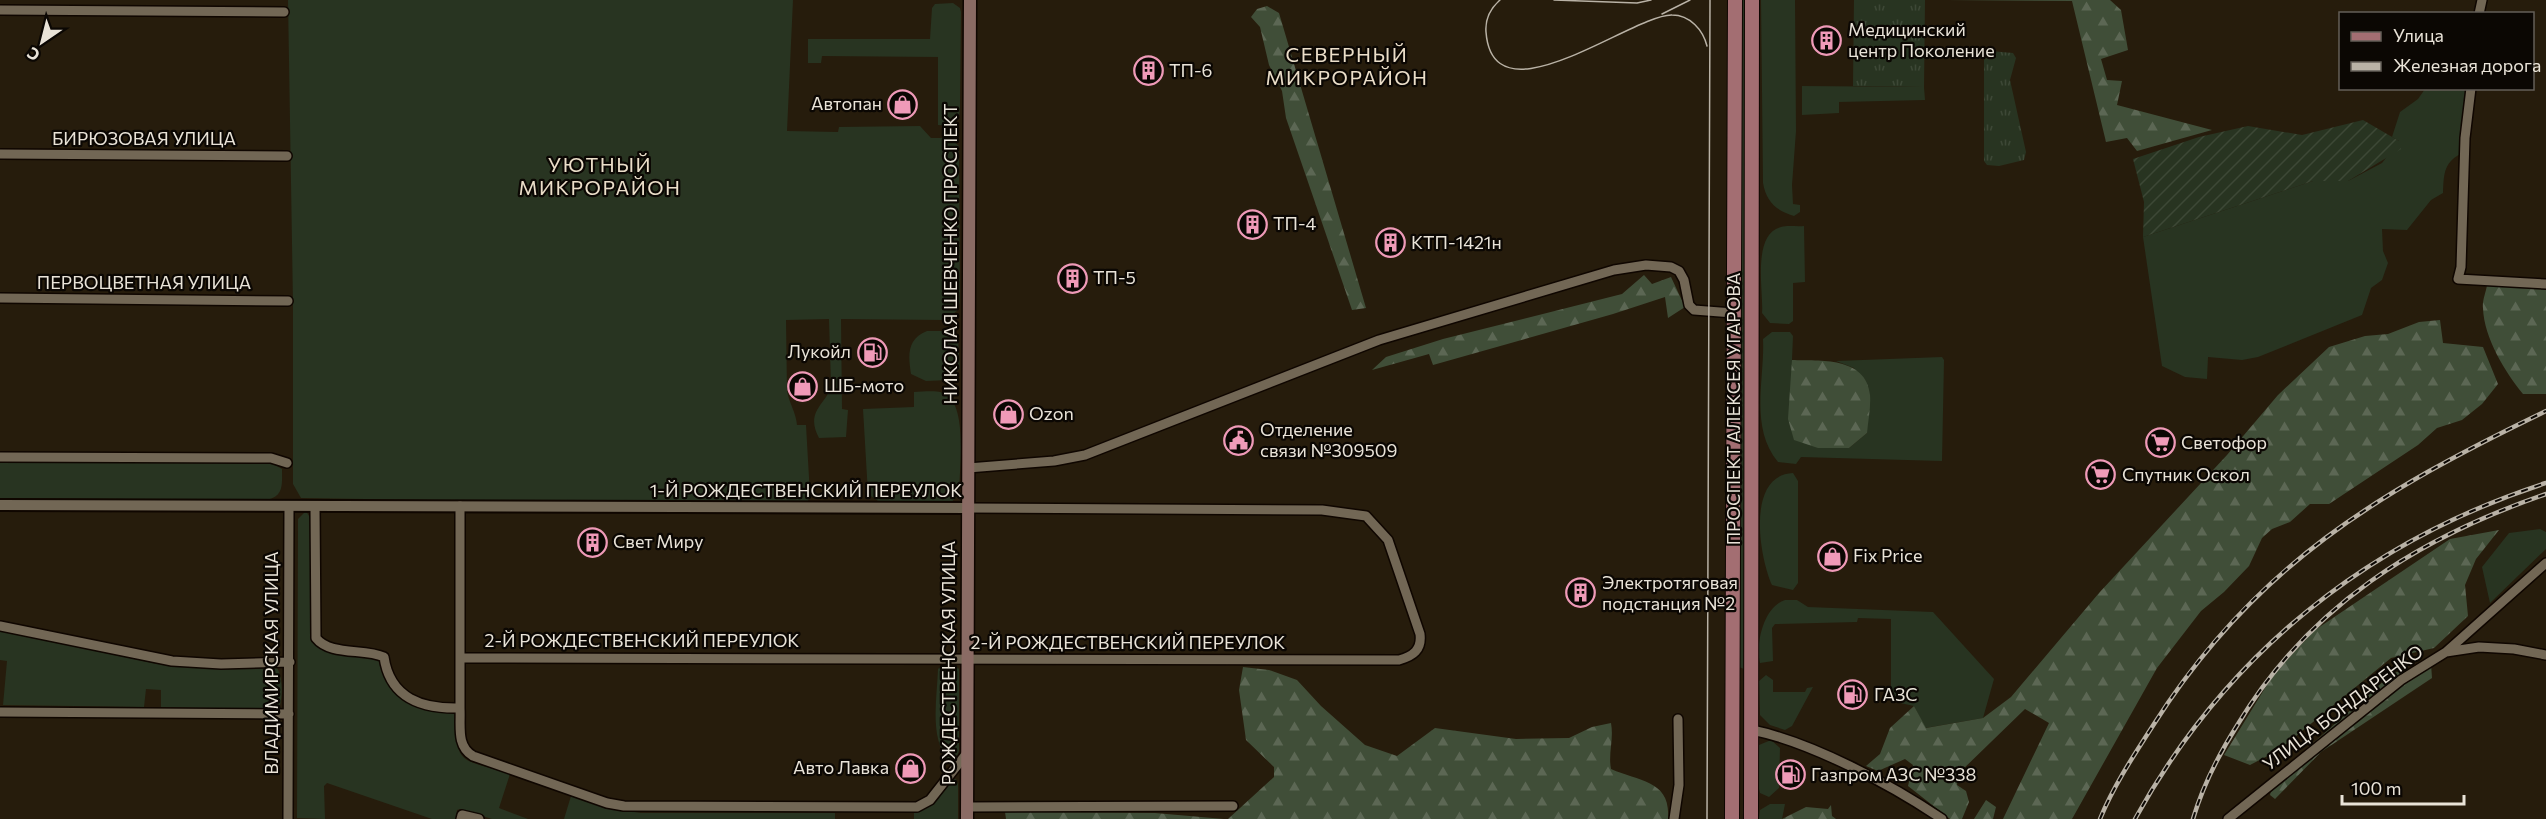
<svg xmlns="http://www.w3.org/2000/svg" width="2546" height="819" font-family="Commissioner,sans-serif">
<defs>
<pattern id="forest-firs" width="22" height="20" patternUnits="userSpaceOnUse" patternTransform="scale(1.5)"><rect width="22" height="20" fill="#404e38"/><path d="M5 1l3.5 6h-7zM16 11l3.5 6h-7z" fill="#5c6754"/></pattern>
<pattern id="park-tufts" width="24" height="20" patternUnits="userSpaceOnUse" patternTransform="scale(1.5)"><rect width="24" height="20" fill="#283421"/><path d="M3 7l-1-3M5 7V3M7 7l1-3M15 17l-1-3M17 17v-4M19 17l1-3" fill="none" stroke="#3d4836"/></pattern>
<pattern id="garden-furrows" width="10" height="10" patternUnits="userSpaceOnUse" patternTransform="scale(1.5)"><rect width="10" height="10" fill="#283421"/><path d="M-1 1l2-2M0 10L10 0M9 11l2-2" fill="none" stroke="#3d4836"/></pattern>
</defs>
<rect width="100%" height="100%" fill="#261c0c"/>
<path fill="#283421" d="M288,0H793L787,131L838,132L839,127L920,126L931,138H950L959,146L960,302L957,311L944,320L841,319L842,409L848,410L846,437L819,438C804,410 828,404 831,385L829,319L786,320L787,391C789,403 796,412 797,425H806L810,495L808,501L568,502L301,498L293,484V304Z
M1742,0H1746L1744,669L1739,667Z
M1761,0H1795L1796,131L1792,185L1793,204L1800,205V212L1794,216C1776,211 1766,201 1763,183Z
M953,3L960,8L961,12L960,108L959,118L949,126L938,125V57L822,56L821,63H808V39H930L932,8L935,4Z
M1802,86L1924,87L1925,100L1839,102V113L1802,115Z
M2425,89H2467L2460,154C2443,164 2444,175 2443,193L2431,200L2407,230L2382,229L2383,251L2388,263L2382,280L2371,288L2362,315L2258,357L2242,360L2208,357L2207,379L2185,377L2162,366L2143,237L2313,181H2348L2382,163L2399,141L2392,137L2400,112L2418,99Z
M1804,226L1805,282L1793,283V321L1789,324L1770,323L1762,313C1764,293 1751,235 1781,227C1788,225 1797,227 1804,226Z
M927,331H947L958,339L960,368L950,380L926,381L911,374C908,355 907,339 927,331Z
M1772,332H1790L1793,336L1792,360L1818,448H1849L1867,433L1854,368L1836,361L1942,357L1944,360L1942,461L1801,457L1796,464L1778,462C1749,427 1765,378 1763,339Z
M914,392C923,392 934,390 943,393C969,402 959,472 959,495L949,504L881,503L868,494L863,409L914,407Z
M0,461H268L282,469C282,485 284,496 267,500L0,498Z
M1793,473L1798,481V583L1793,590L1772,585C1759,556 1746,475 1793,473Z
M306,511L311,519V621L317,647L325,651L380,659C407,696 405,709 455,712C456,767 460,758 510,774L499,808L528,819H492L460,809L457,810L456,819H432L327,783L324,786L325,819L297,818L298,530V519Z
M2540,529L2546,532V549L2490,603L2482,567L2509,533Z
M1785,600H1797L1808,607L1933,612L1994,679L1983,718L1925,728L1914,706L1891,701V619L1858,618L1857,622L1775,624L1772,628L1773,661L1760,663C1755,644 1764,606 1785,600Z
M0,631L158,664L209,668H277C283,677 283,698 279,709L273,710L161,707V690L146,689L144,707L3,705L7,661L0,660Z
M944,663H953L959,669V751L955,761L949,762C929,738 937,699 938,669Z
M1766,675L1773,680V692H1805L1807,688L1813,687L1792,726L1785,730L1770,725L1760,715L1759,681Z
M1771,740L1780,748L1779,788L1769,797L1760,793L1759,789V745Z
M953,779H956L958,784V819H914V812L931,804Z
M571,796L603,807L641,813H835V819H564Z
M1770,804H1785L1782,819H1759L1760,810Z"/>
<path fill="url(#forest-firs)" d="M1948,0H2110L2121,10L2128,50L2101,59L2107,80L2122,81L2117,105L2212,130L2137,151L2127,138L2106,142L2072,1Z
M1267,6L1279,13L1366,308L1352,310L1286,118L1282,91L1269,65L1260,27L1251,17L1257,9Z
M1644,275L1652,284L1671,277L1685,307L1668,318L1665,297L1613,314L1433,365L1429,354L1372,370L1386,357L1443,339L1622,294Z
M2487,285L2546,289V394H2523C2505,372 2484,338 2483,308C2482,301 2486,292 2487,285Z
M2440,320L2443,343L2483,347L2498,384L2482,404L2462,420L2437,428L2418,445L2329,504H2310L2290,522L2272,529L2262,538L2249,566L2224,592L2201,611L2157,668L2072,819H2003L2049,723L2025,709L1958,774L1957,785L1966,791L1969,802L1962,819H1950L1908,786L1913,765L1905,759L1878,771L1866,766L1880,754L1890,728L1914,706L1926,728L1983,718L2011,697L2099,593L2227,455L2278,395L2329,347L2365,336L2388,334L2419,322Z
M1792,360C1819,361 1866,356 1870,395C1871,407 1868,421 1867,433L1849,448H1818L1794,440L1788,419Z
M2499,530L2476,559L2465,585L2468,616L2434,648L2391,658L2279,750L2250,765L2224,755L2273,675L2315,630L2450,539Z
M2431,664L2432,678L2321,752L2275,799L2270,795L2273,782L2297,757L2393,673Z
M1243,667L1269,670L1297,680L1321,706L1365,745L1397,756L1435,728L1516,739L1569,738L1592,727L1611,723C1614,740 1608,753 1611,769C1640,782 1671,780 1668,819H1228L1274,777V767L1246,740L1239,690Z
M1986,800L1996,807L1993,819H1974Z
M1831,805L1832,816L1836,819H1782L1806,807L1828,809Z
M1005,812L1155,813L1224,819H1006Z"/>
<path fill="url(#park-tufts)" d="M1854,0H1925L1924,87L1853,86Z
M1990,51L2013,53L2016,58L2010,80L2026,152L2024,160L1999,166L1987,165L1984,161V60Z"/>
<path fill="url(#garden-furrows)" d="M2363,120L2399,141L2401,149L2348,181H2313L2143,237L2144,202L2133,159L2199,137L2248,126L2302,135Z"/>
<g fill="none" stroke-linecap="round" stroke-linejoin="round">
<defs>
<path id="minor" d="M0,10L284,12
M2479,14L2482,0
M2471,88L2465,138L2461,267L2458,279L2546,284
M0,154L287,156
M0,298L288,301
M0,457L271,458L287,463
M968,468L1054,461L1085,455L1379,340L1614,270L1646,265L1671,267L1679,271L1684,280L1689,305L1694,310L1733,313
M315,506L316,638C330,656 364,648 384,657C390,699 423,709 460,708C461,726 456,746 473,756L607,803L624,806L917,807L930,800L967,753
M460,506V708
M0,626L172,661L221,664L290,662
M2446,652L2546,563
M462,658L1399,660C1413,656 1422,650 1420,634L1388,540L1366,516L1322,510L968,508
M0,712L289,714
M1752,730C1811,742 1892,785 1942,819
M967,807L1233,806
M288,819L289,506
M461,819L462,815L479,819
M1674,819L1679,785L1678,719
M2228,819L2401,680L2446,652L2479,647L2514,649L2546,655"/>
<path id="tertiary" d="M0,505L968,508"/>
<path id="secondary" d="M967,819L970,0"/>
<path id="primary" d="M1732,819L1735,0
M1751,819L1752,0"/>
</defs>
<use href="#minor" stroke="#0f0600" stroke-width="12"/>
<use href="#tertiary" stroke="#0f0600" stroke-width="14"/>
<use href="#secondary" stroke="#0f0600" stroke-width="15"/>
<use href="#primary" stroke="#0f0600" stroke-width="16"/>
<use href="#minor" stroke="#726755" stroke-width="9"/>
<use href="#tertiary" stroke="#726755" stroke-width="10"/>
<use href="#secondary" stroke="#8a6b64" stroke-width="12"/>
<use href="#primary" stroke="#a36e72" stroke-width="14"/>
<path stroke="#b9b2a6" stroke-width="1.5" d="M1500,0C1491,8 1485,19 1486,32C1493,125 1633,14 1672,15C1690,15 1703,30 1707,46
M1554,0L1637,3L1651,0
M1662,14L1690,0
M1707,819L1710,0"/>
<defs>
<path id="rail" d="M2100,819C2114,785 2134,755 2154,724C2255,565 2380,491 2546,411
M2135,819C2226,654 2367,541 2546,483
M2193,819C2203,785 2219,754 2238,724C2309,606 2418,538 2546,494"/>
</defs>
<use href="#rail" stroke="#b9b2a6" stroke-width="4.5"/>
<use href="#rail" stroke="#0b0703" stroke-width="2" stroke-dasharray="7" stroke-linecap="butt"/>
</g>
<defs>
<symbol id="building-ring" viewBox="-11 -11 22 22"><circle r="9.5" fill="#0b0703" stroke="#ef9ab8" stroke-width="1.5"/><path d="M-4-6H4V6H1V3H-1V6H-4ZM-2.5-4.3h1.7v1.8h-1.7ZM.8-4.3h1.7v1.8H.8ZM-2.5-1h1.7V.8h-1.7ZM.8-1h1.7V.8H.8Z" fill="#ef9ab8"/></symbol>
<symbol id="shop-ring" viewBox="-11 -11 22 22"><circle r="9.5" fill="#0b0703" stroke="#ef9ab8" stroke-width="1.5"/><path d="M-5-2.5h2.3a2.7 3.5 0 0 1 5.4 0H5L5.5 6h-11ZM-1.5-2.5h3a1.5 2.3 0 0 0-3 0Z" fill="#ef9ab8"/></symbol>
<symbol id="fuel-ring" viewBox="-11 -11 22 22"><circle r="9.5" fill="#0b0703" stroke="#ef9ab8" stroke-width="1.5"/><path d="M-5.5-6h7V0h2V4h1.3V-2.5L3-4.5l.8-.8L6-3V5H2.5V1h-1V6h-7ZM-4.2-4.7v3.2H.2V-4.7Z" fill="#ef9ab8"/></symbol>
<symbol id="civic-ring" viewBox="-11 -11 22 22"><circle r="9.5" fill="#0b0703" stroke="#ef9ab8" stroke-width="1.5"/><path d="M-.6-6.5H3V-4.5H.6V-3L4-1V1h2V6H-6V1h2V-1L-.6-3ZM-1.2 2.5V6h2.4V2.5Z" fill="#ef9ab8"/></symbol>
<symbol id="supermarket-ring" viewBox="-11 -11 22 22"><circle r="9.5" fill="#0b0703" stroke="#ef9ab8" stroke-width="1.5"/><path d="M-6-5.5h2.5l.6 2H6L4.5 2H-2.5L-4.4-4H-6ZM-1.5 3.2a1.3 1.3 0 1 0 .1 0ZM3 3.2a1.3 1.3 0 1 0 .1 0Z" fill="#ef9ab8"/></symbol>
</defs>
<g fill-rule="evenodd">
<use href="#building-ring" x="1810" y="24" width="33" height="33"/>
<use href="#building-ring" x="1132" y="54" width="33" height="33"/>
<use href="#shop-ring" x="886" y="88" width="33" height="33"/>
<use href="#building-ring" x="1236" y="208" width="33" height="33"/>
<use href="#building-ring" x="1374" y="226" width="33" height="33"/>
<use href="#building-ring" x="1056" y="262" width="33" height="33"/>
<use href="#fuel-ring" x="856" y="336" width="33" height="33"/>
<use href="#shop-ring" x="786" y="370" width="33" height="33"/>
<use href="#shop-ring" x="992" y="398" width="33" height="33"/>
<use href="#civic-ring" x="1222" y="424" width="33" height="33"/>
<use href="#supermarket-ring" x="2144" y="426" width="33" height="33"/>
<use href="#supermarket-ring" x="2084" y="458" width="33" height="33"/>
<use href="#building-ring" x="576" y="526" width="33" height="33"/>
<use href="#shop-ring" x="1816" y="540" width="33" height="33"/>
<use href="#building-ring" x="1564" y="576" width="33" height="33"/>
<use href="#fuel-ring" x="1836" y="678" width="33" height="33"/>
<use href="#shop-ring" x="894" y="752" width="33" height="33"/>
<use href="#fuel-ring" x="1774" y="758" width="33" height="33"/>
</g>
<g text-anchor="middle" stroke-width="4.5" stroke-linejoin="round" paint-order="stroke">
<g font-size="18" fill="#e9e3d8" stroke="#0b0703" text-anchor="start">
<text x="1848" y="36">Медицинский<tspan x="1848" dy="21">центр Поколение</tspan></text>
<text x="1169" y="77">ТП-6</text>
<text x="882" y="110" text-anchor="end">Автопан</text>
<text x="1273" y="230">ТП-4</text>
<text x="1411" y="249">КТП-1421н</text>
<text x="1093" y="284">ТП-5</text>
<text x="851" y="358" text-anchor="end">Лукойл</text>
<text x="824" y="392">ШБ-мото</text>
<text x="1029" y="420">Ozon</text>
<text x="1260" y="436">Отделение<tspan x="1260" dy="21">связи №309509</tspan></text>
<text x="2181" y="449">Светофор</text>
<text x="2122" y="481">Спутник Оскол</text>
<text x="613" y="548">Свет Миру</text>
<text x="1853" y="562">Fix Price</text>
<text x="1602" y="589">Электротяговая<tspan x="1602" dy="21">подстанция №2</tspan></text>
<text x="1874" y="701">ГАЗС</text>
<text x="889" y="774" text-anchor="end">Авто Лавка</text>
<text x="1811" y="781">Газпром АЗС №338</text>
</g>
<g font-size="18" fill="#e9e3d8" stroke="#0b0703">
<text x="144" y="145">БИРЮЗОВАЯ УЛИЦА</text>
<text transform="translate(951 254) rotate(-90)" y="6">НИКОЛАЯ ШЕВЧЕНКО ПРОСПЕКТ</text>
<text x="144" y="289">ПЕРВОЦВЕТНАЯ УЛИЦА</text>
<text transform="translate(1734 409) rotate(-90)" y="6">ПРОСПЕКТ АЛЕКСЕЯ УГАРОВА</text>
<text x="806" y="497">1-Й РОЖДЕСТВЕНСКИЙ ПЕРЕУЛОК</text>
<text x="642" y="647">2-Й РОЖДЕСТВЕНСКИЙ ПЕРЕУЛОК</text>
<text x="1128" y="649">2-Й РОЖДЕСТВЕНСКИЙ ПЕРЕУЛОК</text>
<text transform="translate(272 663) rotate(-90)" y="6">ВЛАДИМИРСКАЯ УЛИЦА</text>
<text transform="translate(949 663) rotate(-90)" y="6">РОЖДЕСТВЕНСКАЯ УЛИЦА</text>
<text transform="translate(2343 708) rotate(-37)" y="6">УЛИЦА БОНДАРЕНКО</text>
</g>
<g font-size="20" letter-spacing="1.5" fill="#ebdec9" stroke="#0b0703">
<text x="1347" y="62">СЕВЕРНЫЙ<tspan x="1347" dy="23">МИКРОРАЙОН</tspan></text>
<text x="600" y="172">УЮТНЫЙ<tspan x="600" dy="23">МИКРОРАЙОН</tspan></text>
</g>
</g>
<rect x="2339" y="12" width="195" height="78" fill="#0b0703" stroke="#645f58" stroke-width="1.5"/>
<rect x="2351" y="32" width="30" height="9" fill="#a36e72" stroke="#645f58" stroke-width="1.5"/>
<text x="2393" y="42" font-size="18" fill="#e9e3d8">Улица</text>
<rect x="2351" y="62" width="30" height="9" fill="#b9b2a6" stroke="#645f58" stroke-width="1.5"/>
<text x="2393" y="72" font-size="18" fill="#e9e3d8">Железная дорога</text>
<g transform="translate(42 42) rotate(215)" stroke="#0b0703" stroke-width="4.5" paint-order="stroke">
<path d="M0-4.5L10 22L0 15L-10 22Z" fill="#e9e3d8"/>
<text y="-9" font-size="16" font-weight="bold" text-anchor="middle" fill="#e9e3d8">С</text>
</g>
<path d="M2342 795v9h122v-9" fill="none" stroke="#e9e3d8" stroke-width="3"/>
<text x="2351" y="795" font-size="18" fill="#e9e3d8" stroke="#0b0703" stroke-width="4.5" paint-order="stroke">100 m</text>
</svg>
